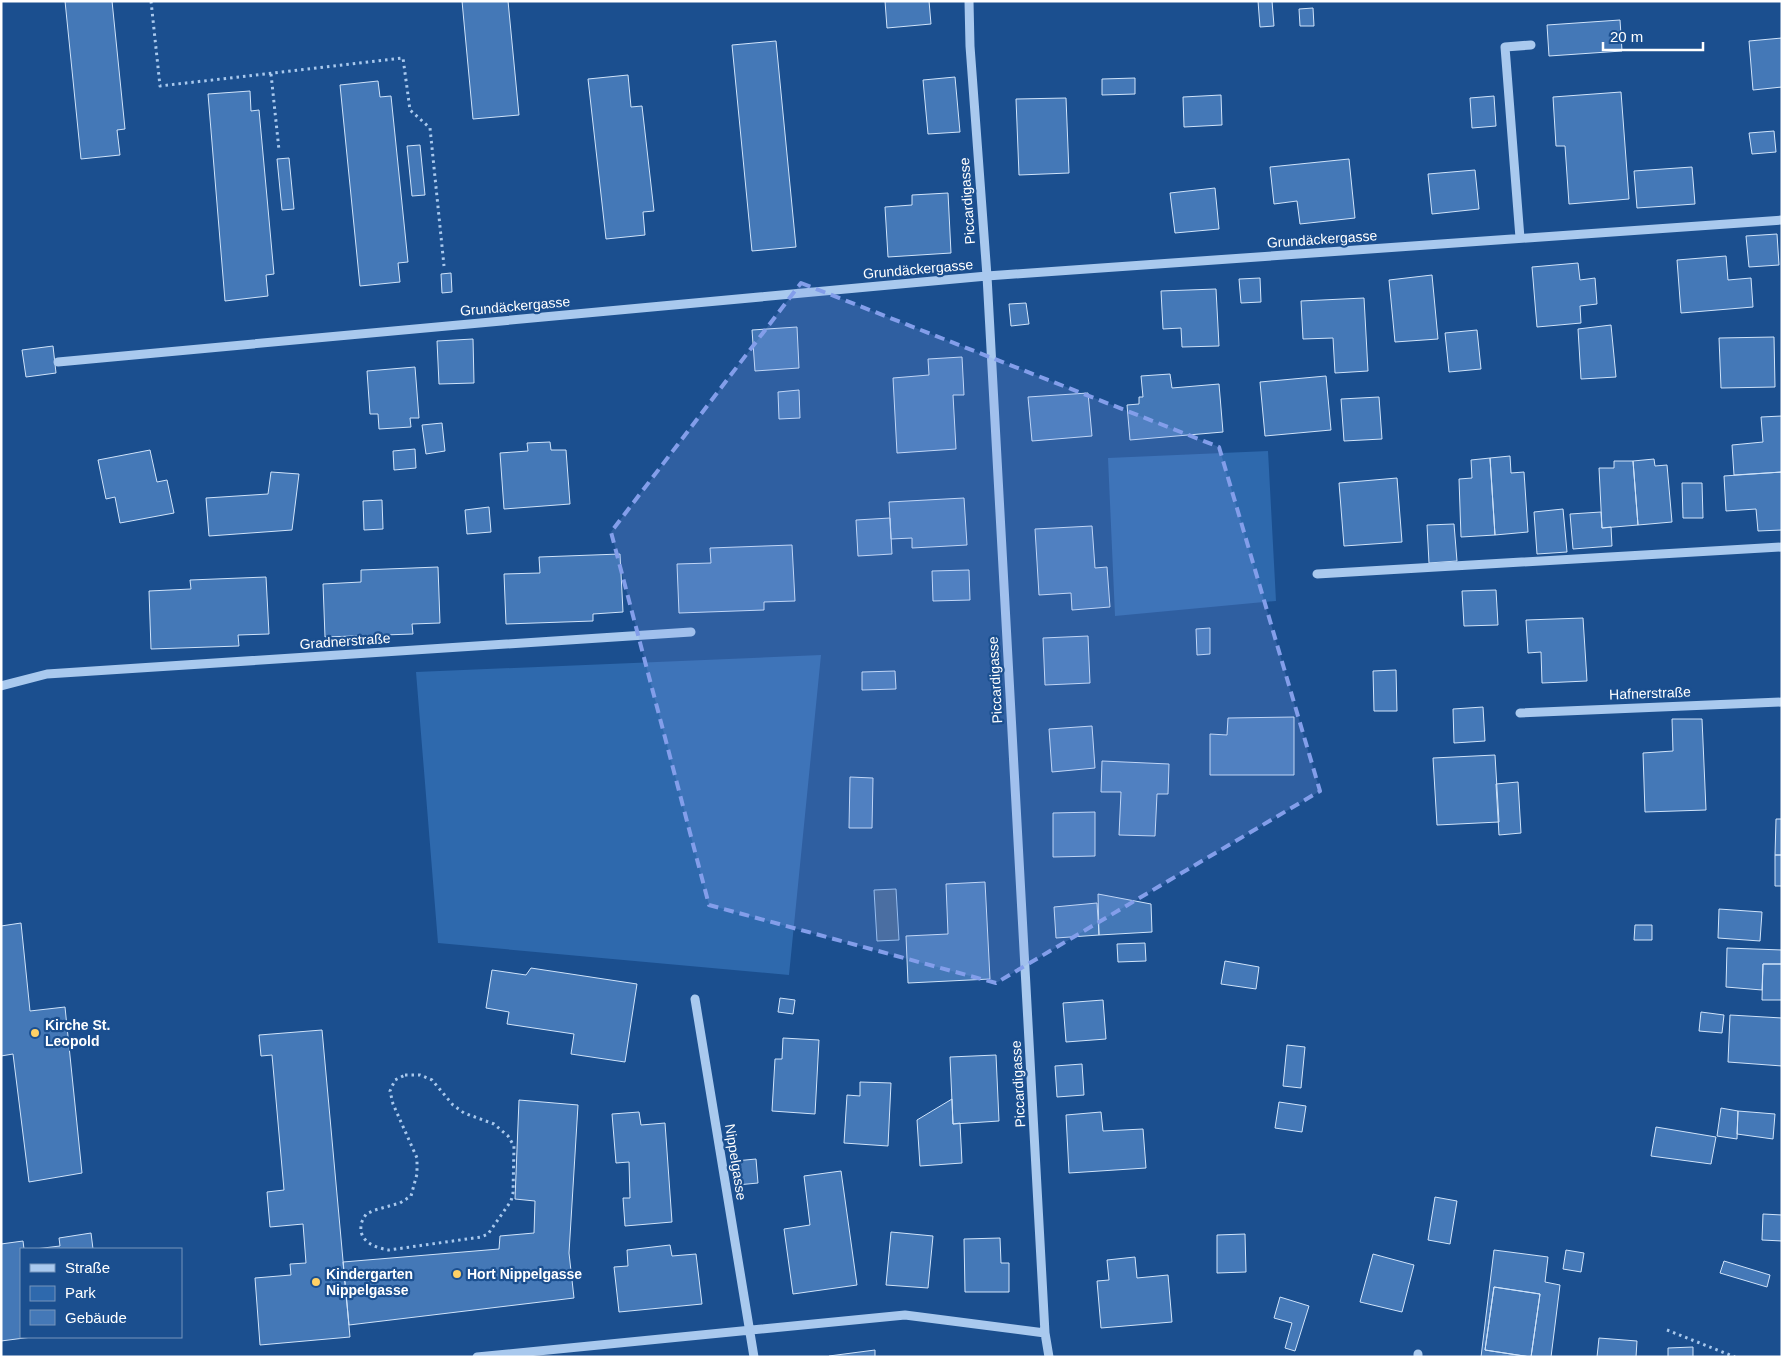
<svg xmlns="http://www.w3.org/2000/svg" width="1783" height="1358" font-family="Arial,sans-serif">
<rect width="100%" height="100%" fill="#1b4f8f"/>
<path fill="#2e69ad" d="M1268,451L1276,601L1115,616L1108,458Z
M821,655L789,975L438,943L416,672Z"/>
<path fill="#3c6290" stroke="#9cc4f0" d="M896,889L899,940L877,941L874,890Z"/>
<path fill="#4478b7" stroke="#cfe3fa" d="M65,1H112L125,129L117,130L120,155L81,159Z
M462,1H508L519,115L473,119Z
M885,1H929L931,24L887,28Z
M1258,1H1272L1274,26L1260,27Z
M1313,8L1314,26H1300L1299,9Z
M1620,20L1622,51L1549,56L1547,25Z
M1782,38V87L1753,90L1749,41Z
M776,41L796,247L752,251L732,45Z
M628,75L631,107L642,106L654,211L643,212L645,235L606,239L588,79Z
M955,77L960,132L928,134L923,80Z
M1135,78V94L1102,95V79Z
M378,81L380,97L391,96L408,262L398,263L400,282L360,286L340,85Z
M250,91L251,111L259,110L274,274L266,275L268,296L225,301L208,94Z
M1621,92L1629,199L1569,204L1565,146H1556L1553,97Z
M1221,95L1222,125L1184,127L1183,97Z
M1494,96L1496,126L1472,128L1470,98Z
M1066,98L1069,173L1019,175L1016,99Z
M1774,131L1776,152L1752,154L1749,133Z
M420,145L425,195L412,196L407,146Z
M289,158L294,209L282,210L277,159Z
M1349,159L1355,218L1300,224L1297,201L1274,204L1270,167Z
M1692,167L1695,204L1637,208L1634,171Z
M1475,170L1479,209L1432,214L1428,174Z
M1215,188L1219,229L1175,233L1170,193Z
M948,193L951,253L888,257L885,207L912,205V195Z
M1777,234L1779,265L1749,267L1746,236Z
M1726,256L1728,280L1751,278L1753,307L1681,313L1677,260Z
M1578,263L1580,280L1595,278L1597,304L1580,306L1581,323L1537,327L1532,267Z
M451,273L452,292L442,293L441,274Z
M1432,275L1438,339L1395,342L1389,280Z
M1260,278L1261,302L1241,303L1239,279Z
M1216,289L1219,346L1182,347L1181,328L1163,329L1161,291Z
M1364,298L1368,371L1335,373L1333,338L1303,339L1301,301Z
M1026,303L1029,324L1011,326L1009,304Z
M1611,325L1616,377L1581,379L1578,329Z
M797,327L799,368L755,371L752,330Z
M1477,330L1481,369L1449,372L1445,333Z
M1774,337L1775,387L1721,388L1719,338Z
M473,339L474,383L439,384L437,341Z
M53,346L56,373L26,377L22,350Z
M962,357L964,395H953L956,449L897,453L893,378L929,375L928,359Z
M415,367L419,418H410L411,427L379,429L378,414H370L367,371Z
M1170,374L1172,388L1219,384L1223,432L1130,440L1127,405L1139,404V397H1143L1141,376Z
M1326,376L1331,430L1265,436L1260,382Z
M799,390L800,418L779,419L778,392Z
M1088,393L1092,436L1032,441L1028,397Z
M1379,397L1382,439L1344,441L1341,399Z
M1782,416V472L1734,475L1732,445L1763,442L1761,417Z
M442,423L445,451L426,454L422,425Z
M550,442L551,450H566L570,504L504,509L500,453L528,451L527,443Z
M415,449L416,468L394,470L393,451Z
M150,450L157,482L167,480L174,513L120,523L115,497L106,499L98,460Z
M1510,456L1511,473L1524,472L1528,532L1495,535L1490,458Z
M1490,458L1495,535L1461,537L1459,479L1472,478L1471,460Z
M1654,459L1655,466L1667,465L1672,522L1638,525L1633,461Z
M1614,461H1633L1638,525L1602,528L1599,468H1614Z
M271,472L299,474L292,530L209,536L206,498L268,494Z
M1782,472V530L1758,531L1756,509L1726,511L1724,476Z
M1397,478L1402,542L1344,546L1339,483Z
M1682,483H1702L1703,518H1683Z
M964,498L967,545L912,548V538L891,539L889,502Z
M382,500L383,529L364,530L363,501Z
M489,507L491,532L467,534L465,510Z
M1563,509L1567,552L1537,554L1534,512Z
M1601,512L1602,528L1611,527L1612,546L1573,549L1570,514Z
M890,518L892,554L858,556L856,520Z
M1454,524L1457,561L1429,563L1427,525Z
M1092,526L1095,568L1107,567L1110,607L1072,610L1071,593L1039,595L1035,529Z
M792,545L795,601L764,602V610L679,613L677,564L711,563L710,548Z
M620,554L623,612L593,614V621L506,624L504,574L540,573L539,557Z
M438,567L440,623L412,624L413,634L325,637L323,584L361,582V570Z
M969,570L970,600L933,601L932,571Z
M266,577L269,634L238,635L239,646L151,649L149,591L191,589L190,580Z
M1496,590L1498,625L1464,626L1462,591Z
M1583,618L1587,681L1542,683L1541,652L1528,653L1526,620Z
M1210,628V654L1197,655L1196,629Z
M1088,636L1090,683L1045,685L1043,638Z
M1396,670L1397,711H1374L1373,671Z
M895,671L896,689L862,690V672Z
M1483,707L1485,741L1454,743L1453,709Z
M1294,717V775H1210V734L1227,735L1228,718Z
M1672,719H1702L1706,810L1645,812L1643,753L1673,751Z
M1092,726L1095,768L1052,772L1049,729Z
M1495,755L1499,822L1437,825L1433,758Z
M1102,761L1169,764L1168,794H1157L1155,836L1119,835L1121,792H1101Z
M850,777L873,778L872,828H849Z
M1518,782L1521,833L1499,835L1496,784Z
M1095,812V856L1053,857V813Z
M1776,819H1782V855H1775Z
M1775,855H1782V886H1775Z
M985,882L990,979L908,983L906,936L948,934L946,884Z
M1098,894L1151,904L1152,932L1099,935Z
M1097,903L1099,935L1056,938L1054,907Z
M1719,909L1762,912L1760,941L1718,938Z
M21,923L30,1011L65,1007L82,1173L29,1182L13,1054L1,1056V926Z
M1635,925H1652V940H1634Z
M1145,943L1146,961L1118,962L1117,944Z
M1727,948L1782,950V964H1763L1762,990L1726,987Z
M1225,961L1259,967L1256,989L1221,984Z
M1763,964H1782V1000H1762Z
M531,968L637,984L625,1062L571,1054L574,1034L507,1024L509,1012L486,1008L492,970L526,975Z
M780,998L795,1000L793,1014L778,1012Z
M1103,1000L1106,1039L1066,1042L1063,1003Z
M1701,1012L1724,1015L1722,1033L1699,1031Z
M1730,1015L1782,1018V1066L1728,1062Z
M322,1030L350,1337L260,1345L255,1278L291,1275L290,1264L306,1263L303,1224L270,1227L267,1192L284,1190L272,1055L261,1056L259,1035Z
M783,1038L819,1040L815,1114L772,1111L775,1059H782Z
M1287,1045L1305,1047L1301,1088L1283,1086Z
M996,1055L999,1121L953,1124L950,1057Z
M1082,1064L1084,1095L1057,1097L1055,1066Z
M860,1082L891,1083L888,1146L844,1143L847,1095L860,1096Z
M952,1099L953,1124L960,1123L962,1163L920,1166L917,1120Z
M519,1100L578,1105L569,1253L574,1298L349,1325L343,1262L499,1249L500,1236L534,1233L535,1201L515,1199Z
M1279,1102L1306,1106L1302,1132L1275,1128Z
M1721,1108L1738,1111L1737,1139L1717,1136Z
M1738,1111L1775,1114L1773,1139L1737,1134Z
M639,1112L641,1125L665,1123L672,1222L625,1226L623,1198H630L629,1162L616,1163L612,1114Z
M1101,1112L1103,1131L1143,1129L1146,1168L1069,1173L1066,1115Z
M1656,1127L1716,1137L1711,1164L1651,1156Z
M756,1159L758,1183L737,1185L735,1161Z
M841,1171L857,1285L793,1294L784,1229L810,1225L804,1176Z
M1435,1197L1457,1201L1450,1244L1428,1240Z
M1763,1214L1782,1215V1241L1762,1240Z
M891,1232L933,1236L928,1288L886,1285Z
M91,1233L93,1249H35L60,1246L59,1238Z
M1245,1234L1246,1272L1217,1273V1235Z
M1000,1238L1001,1263H1009V1292H965L964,1239Z
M23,1241L24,1249H21V1337H32L1,1341V1244Z
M670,1245L672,1256L696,1254L702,1304L619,1312L614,1267L628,1266L627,1250Z
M1494,1250L1548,1257L1545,1282L1560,1285L1551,1357H1531L1540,1294L1494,1287L1485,1350L1530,1357H1481Z
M1566,1250L1584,1253L1581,1272L1563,1269Z
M1373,1254L1414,1265L1402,1312L1360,1302Z
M1135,1257L1137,1278L1168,1275L1172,1322L1101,1328L1097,1281L1109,1280L1107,1260Z
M1724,1261L1770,1275L1767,1287L1720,1273Z
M1494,1287L1540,1294L1531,1357L1485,1350Z
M1280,1297L1309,1306L1295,1351L1285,1348L1292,1323L1274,1318Z
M1599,1338L1637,1341L1636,1357H1597Z
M1693,1347V1357H1668V1348Z
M875,1350V1357H829V1356Z"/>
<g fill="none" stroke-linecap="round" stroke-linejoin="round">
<path stroke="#a9c9ee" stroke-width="3" stroke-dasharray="2.5 4" stroke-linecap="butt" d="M151,1L160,86L403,58L410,110L430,128L444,266
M271,74L279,150
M405,1075H420L432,1080L453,1105L464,1113L494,1124L508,1136L514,1146L513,1193L511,1201L488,1234L481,1237L389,1250C376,1248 359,1242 361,1226C361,1222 364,1218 366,1214L375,1210L400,1203L411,1196L417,1174V1158L393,1104L390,1091L395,1080Z
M1667,1330L1735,1357"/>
<path stroke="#a9c9ee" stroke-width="9" d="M969,1L970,46L987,276L1045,1333L1049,1357
M1520,238L1505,47L1531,45
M58,362L987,276L1782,220
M1317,574L1782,547
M1,686L47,674L691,632
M1520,713L1782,702
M695,999L754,1357
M477,1357L905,1315L1045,1333
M1418,1357V1354"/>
</g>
<path fill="#839eea" fill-opacity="0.2" stroke="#839eea" stroke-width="4" stroke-dasharray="10 6" stroke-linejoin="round" d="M801,283L1219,447L1320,791L996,983L709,905L611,532Z"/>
<g fill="#ffd166" stroke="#1b4f8f" stroke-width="2">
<circle cx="35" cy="1033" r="5"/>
<circle cx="457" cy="1274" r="5"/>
<circle cx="316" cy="1282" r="5"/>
</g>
<g text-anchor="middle" stroke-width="4.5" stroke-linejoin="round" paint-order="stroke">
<g font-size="14" fill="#fff" stroke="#1b4f8f">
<text transform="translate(967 201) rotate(-94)" y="5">Piccardigasse</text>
<text transform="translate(1322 239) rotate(-4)" y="5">Grundäckergasse</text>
<text transform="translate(918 269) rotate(-5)" y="5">Grundäckergasse</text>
<text transform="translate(515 306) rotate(-5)" y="5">Grundäckergasse</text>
<text transform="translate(345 641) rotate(-4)" y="5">Gradnerstraße</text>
<text transform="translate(995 680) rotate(-93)" y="5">Piccardigasse</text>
<text transform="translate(1650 693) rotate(-2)" y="5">Hafnerstraße</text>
<text transform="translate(1018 1084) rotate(-93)" y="5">Piccardigasse</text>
<text transform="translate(736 1162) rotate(81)" y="5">Nippelgasse</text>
</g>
<g font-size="14" font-weight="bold" fill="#fff" stroke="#1b4f8f" text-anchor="start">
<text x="45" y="1030">Kirche St.<tspan x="45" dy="16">Leopold</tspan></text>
<text x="326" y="1279">Kindergarten<tspan x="326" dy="16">Nippelgasse</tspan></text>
<text x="467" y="1279">Hort Nippelgasse</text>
</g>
</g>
<rect width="1783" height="1358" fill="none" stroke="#ffffff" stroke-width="5"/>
<rect x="20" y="1248" width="162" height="90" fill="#1b4f8f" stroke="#7695bc"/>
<rect x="30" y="1264" width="25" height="8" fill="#a9c9ee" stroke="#7695bc"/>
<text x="65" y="1273" font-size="15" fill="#ffffff">Straße</text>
<rect x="30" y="1286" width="25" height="15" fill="#2e69ad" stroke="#7695bc"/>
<text x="65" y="1298" font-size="15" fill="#ffffff">Park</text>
<rect x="30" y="1310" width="25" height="15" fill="#4478b7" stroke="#7695bc"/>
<text x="65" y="1323" font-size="15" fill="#ffffff">Gebäude</text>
<path d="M1603 42v8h100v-8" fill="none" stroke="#ffffff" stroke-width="2.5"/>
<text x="1610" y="42" font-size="15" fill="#ffffff" stroke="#1b4f8f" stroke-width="4" paint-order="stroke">20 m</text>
</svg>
